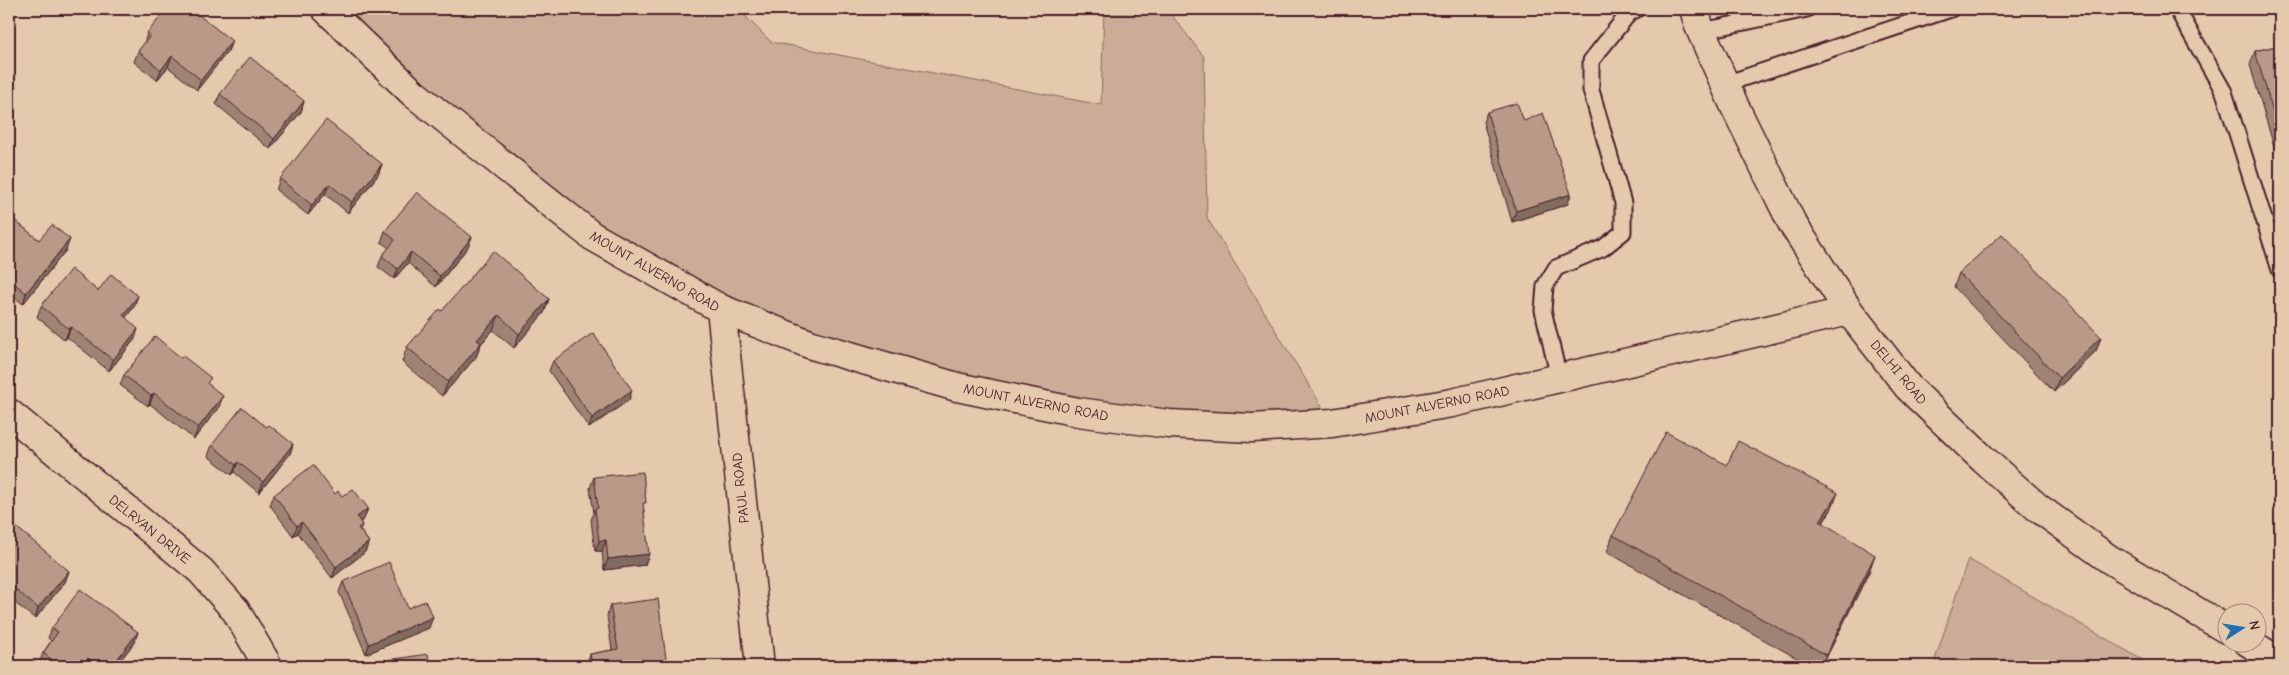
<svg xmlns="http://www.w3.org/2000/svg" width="2289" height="675" font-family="'Comic Neue',sans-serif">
<rect width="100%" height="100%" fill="#e4c9ac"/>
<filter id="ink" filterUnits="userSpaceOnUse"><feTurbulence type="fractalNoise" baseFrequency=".02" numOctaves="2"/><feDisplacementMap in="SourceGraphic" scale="10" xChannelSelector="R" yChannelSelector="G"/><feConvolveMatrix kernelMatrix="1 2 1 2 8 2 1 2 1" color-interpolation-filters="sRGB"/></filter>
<g filter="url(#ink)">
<path fill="#cbad97" stroke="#8a6661" d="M326,9H738L771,42L1101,105L1104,9H1167L1204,57L1207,218L1332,423L1169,424L812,345L592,236Z
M1968,559L2153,666H1933Z"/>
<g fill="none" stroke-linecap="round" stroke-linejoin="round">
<defs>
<path id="lane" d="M2177,9L2224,92L2280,270
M1702,31L1807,9
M1725,84L1951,9
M1559,378L1543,310L1545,286L1556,268L1603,248L1623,232V203L1591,90V61L1629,13L1637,9"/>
<path id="street" d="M721,309L760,666
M9,413L201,571L236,611L268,666"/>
<path id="secondary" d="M326,9L413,93L592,236L721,309L812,345L957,387L1078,412L1169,424L1252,428L1332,423L1452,403L1849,311
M1694,9L1699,26L1735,107L1792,223L1849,311L1908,387L1984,460L2037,507L2109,559L2226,629
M2248,642L2280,662"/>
</defs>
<use href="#lane" stroke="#4a1f2b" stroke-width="19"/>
<use href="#street" stroke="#4a1f2b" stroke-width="31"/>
<use href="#secondary" stroke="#4a1f2b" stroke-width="31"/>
<use href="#lane" stroke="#e4c9ac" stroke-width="15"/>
<use href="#street" stroke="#e4c9ac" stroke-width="28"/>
<use href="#secondary" stroke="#e4c9ac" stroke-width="28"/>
</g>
<path fill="#9f8475" stroke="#4a1f2b" d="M84,9H95L87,14Z
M147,33L232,41L228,51L197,90L168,67L157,80L134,62L138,51L144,44Z
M2280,45V167L2250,65L2255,51Z
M220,94L304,101L301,112L270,149L216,104Z
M1487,112L1524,121L1568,204L1512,222L1483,122Z
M382,164L378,175L348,213L325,194L308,215L276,190L280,179Z
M9,216L39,240L66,250L23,304L9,293Z
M385,231L468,247L436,287L408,263L394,279L378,267L382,256L389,248L381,242Z
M1959,273L2101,337L2096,351L2054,392L1954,287Z
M549,299L544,313L514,348L493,330L481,344L476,357L442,396L402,362L407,347L442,311Z
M41,306L134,307L125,318L135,339L109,371L67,337L65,340L37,317Z
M181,358L208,385L219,407L194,439L150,404L148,406L120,385L124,375Z
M553,361L632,390L629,400L589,428L549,371Z
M266,427L293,444L290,454L259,493L234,472L232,475L208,456L212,445Z
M1727,465L1831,510L1823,523L1869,572L1822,666H1811L1607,552L1613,535Z
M594,477L644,510L645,565L604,570L602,551H595L591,520L594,513L590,488Z
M335,494L368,508L364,519L360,522L362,525L360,530L369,542L365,552L332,578L298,533L293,536L270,505L274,495Z
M9,533L69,571L65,582L35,619L9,598Z
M343,582L408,608L429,628L366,654L339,592Z
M610,605L667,666H586V665L590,654L612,650L607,616Z
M52,628L138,632L134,643L116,666H43L39,664L43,653L51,641L48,638Z
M388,660L430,666H386Z"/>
<path fill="#826c5f" stroke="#4a1f2b" d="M89,9H95L87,14Z
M232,41L228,51L197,90L201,80Z
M172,56L168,67L157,80L161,70Z
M304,101L301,112L270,149L274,139Z
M382,164L378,175L348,213L352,202Z
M329,184L325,194L308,215L312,205Z
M1571,194L1568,204L1512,222L1516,211Z
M472,237L468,247L436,287L440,276Z
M70,239L66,250L23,304L26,293Z
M411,252L408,263L394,279L398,269Z
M138,296L134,307L119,326L123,315Z
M549,299L544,313L514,348L519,334Z
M499,315L493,330L481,344L476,357L442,396L448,382L477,340Z
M71,327L67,337L65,340L69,329Z
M138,329L135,339L109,371L113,360Z
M2101,337L2096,351L2054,392L2059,378Z
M632,390L629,400L589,428L592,418Z
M154,393L150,404L148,406L151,396Z
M223,396L219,407L194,439L198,428Z
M293,444L290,454L259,493L263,482Z
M238,462L234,472L232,475L236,465Z
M1838,493L1831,510L1813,538L1820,521Z
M368,508L364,519L353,527L357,517Z
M302,522L298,533L293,536L297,526Z
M606,540L602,551H595L599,541Z
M369,542L365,552L332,578L336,567Z
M649,554L645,565L604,570L608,559Z
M1875,555L1869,572L1822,666L1826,655Z
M69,571L65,582L35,619L38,608Z
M433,617L429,628L366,654L369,644Z
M138,632L134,643L116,666H112Z
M88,658L85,666H82Z"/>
<path fill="#b99a88" stroke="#4a1f2b" d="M167,9H191L232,41L201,80L172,56L161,70L138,51L150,36L147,33Z
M2280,45V136L2255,51Z
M250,57L304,101L274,139L220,94Z
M1517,103L1524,121L1543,113L1571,194L1516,211L1487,112Z
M326,120L382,164L352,202L329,184L312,205L280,179Z
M417,192L472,237L440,276L411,252L398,269L382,256L395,240L385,231Z
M9,216L39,240L52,225L70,239L26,293L9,279Z
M2002,234L2101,337L2059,378L1959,273Z
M493,251L549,299L519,334L499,315L477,340L481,343L448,382L407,347L440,309L442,311Z
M71,269L98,291L111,274L138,296L123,315L138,329L113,360L71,327L69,329L41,306Z
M593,333L632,390L592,418L553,361Z
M155,336L181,358L183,356L211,378L207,383L223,396L198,428L154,393L151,396L124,375Z
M242,407L266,427L269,425L293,444L263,482L238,462L236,465L212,445Z
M1666,432L1727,465L1738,441L1838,493L1820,521L1875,555L1826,655L1613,535Z
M313,465L335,494L338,491L342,496L353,489L368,508L357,517L362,525L358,528L369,542L336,567L302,522L297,526L274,495Z
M643,472L646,503H643L649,554L608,559L606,540L599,541L595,509L598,508L594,477Z
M15,526L69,571L38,608L9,584V533Z
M389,562L408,608L425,601L433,617L369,644L343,582Z
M80,589L138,632L112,666H99L88,658L82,666H61L43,653L58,632L52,628Z
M658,599L667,666H592L590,654L618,649L610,605Z
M428,654L430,666H389L388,660Z"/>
</g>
<g text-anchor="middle" stroke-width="4" stroke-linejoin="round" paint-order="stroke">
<g font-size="14" fill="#4a1f2b" stroke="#e4c9ac">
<text transform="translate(655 271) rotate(30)" y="5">MOUNT ALVERNO ROAD</text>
<text transform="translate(1899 372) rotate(50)" y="5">DELHI ROAD</text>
<text transform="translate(1036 402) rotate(11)" y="5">MOUNT ALVERNO ROAD</text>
<text transform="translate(1437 404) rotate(-11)" y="5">MOUNT ALVERNO ROAD</text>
<text transform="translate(740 488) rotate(-96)" y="5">PAUL ROAD</text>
<text transform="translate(150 529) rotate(39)" y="5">DELRYAN DRIVE</text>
</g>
</g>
<rect width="2289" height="675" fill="none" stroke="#e4c9ac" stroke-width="30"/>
<rect x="15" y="15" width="2259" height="645" fill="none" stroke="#4a1f2b" stroke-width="2" filter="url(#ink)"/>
<g transform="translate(2242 628) rotate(78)"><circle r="24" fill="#e4c9ac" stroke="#a68578"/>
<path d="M0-4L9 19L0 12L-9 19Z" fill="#1f6fb2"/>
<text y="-8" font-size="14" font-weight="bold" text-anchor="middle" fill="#4a1f2b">N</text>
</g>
</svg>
